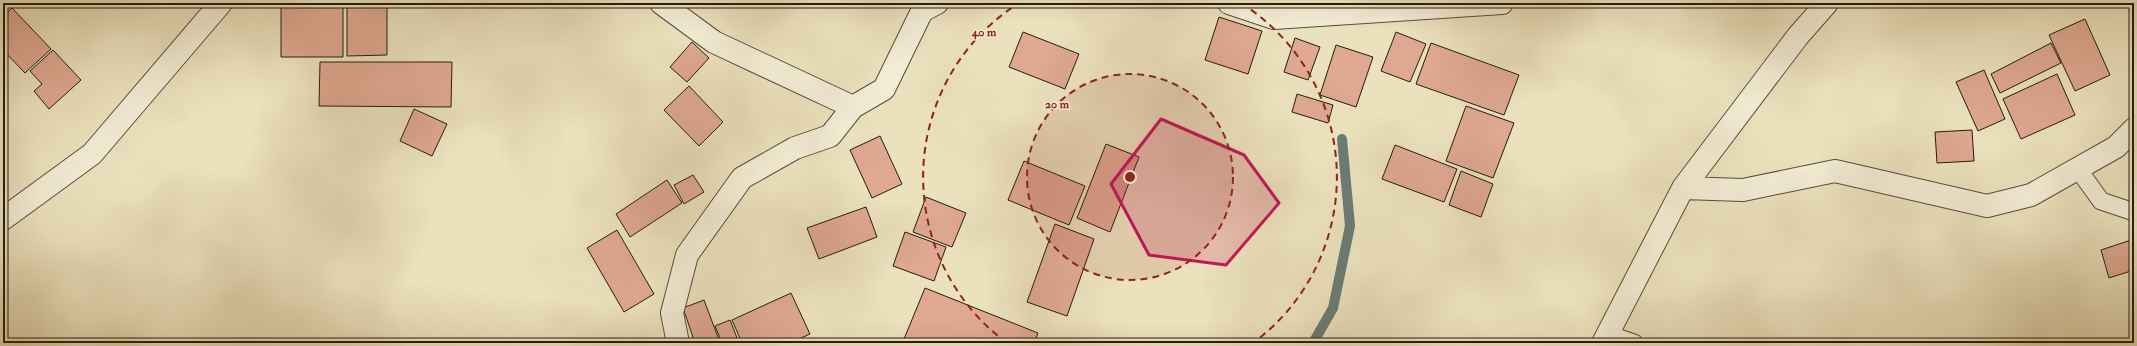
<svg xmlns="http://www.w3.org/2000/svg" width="2137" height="346" font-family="'IM FELL Double Pica',serif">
<rect width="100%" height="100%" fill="#ebe1bd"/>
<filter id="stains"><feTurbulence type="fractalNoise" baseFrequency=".005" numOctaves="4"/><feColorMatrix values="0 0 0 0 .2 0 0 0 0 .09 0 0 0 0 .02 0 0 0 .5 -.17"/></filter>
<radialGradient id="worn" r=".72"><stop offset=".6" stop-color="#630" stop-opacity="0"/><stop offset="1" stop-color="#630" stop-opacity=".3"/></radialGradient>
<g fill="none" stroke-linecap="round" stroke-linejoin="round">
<path stroke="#6a7c76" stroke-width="10" d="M1313,343L1333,308L1350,226L1342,139"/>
</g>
<path fill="#dea891" stroke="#241c12" d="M281,3H343V57H281Z
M347,3H387V55L347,56Z
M12,8L51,49L25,73L3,50V16Z
M1219,17L1262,31L1248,74L1205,60Z
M2085,19L2110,75L2075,91L2049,35Z
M1023,32L1079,54L1065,89L1009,67Z
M1396,32L1426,44L1410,82L1381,71Z
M1295,38L1320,47L1308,80L1284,72Z
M692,42L709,58L687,82L670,67Z
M1431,43L1519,75L1504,115L1416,84Z
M2051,43L2061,63L2000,93L1991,74Z
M1336,45L1373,57L1356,107L1320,95Z
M53,50L81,80L49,109L34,91L42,84L30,71Z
M320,62H452L451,107L319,106Z
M1984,70L2005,119L1978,131L1956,82Z
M2057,74L2075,115L2021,139L2003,99Z
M689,86L723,122L699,146L664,110Z
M1297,94L1333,105L1328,123L1292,112Z
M1466,106L1514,123L1493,178L1446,161Z
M414,109L447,124L432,156L400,141Z
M1972,130L1974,161L1937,163L1935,132Z
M880,136L902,184L872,198L850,150Z
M1106,144L1139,157L1110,232L1077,218Z
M1395,145L1457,169L1444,202L1382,179Z
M1024,161L1085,186L1069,225L1008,200Z
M1461,171L1493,184L1481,217L1449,205Z
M693,175L704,192L684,204L674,185Z
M667,180L682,203L630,237L616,214Z
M926,197L966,213L952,247L913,232Z
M866,207L877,237L819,259L807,228Z
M1055,224L1094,239L1067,316L1027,302Z
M617,230L654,294L624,312L587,248Z
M905,232L946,247L934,281L893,266Z
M2134,239V270L2109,278L2101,250Z
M925,288L1038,333L1034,343H914L904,339Z
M791,293L810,334L790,343H742L732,320Z
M704,300L719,340L712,343H695L683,308Z
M730,320L739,343H722L715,326Z"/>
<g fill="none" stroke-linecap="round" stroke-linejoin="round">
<defs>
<path id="lane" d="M2078,169L2101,201L2134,212
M1607,334L1634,343"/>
<path id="street" d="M661,3L714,42L853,107L884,89L922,11L937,3
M1229,3L1274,18L1502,3
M1683,188L1743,190L1835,171L1987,206L2031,195L2116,147L2134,129
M3,219L92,154L221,3
M678,343L672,313L687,255L742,178L795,148L830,136L853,107
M1603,343L1683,188L1798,36L1827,3"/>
</defs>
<use href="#lane" stroke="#564d3d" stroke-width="19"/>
<use href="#street" stroke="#564d3d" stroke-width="24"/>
<use href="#lane" stroke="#f2ecd4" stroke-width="17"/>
<use href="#street" stroke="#f2ecd4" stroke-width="22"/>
</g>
<path fill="#c2185b" fill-opacity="0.2" stroke="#c2185b" stroke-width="3" stroke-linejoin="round" d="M1161,119L1244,155L1279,203L1226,265L1149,255L1111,184Z"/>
<circle cx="1130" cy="177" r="103" fill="#8f2418" fill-opacity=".12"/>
<g fill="none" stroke="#8f2418" stroke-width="2" stroke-dasharray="7 5">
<circle cx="1130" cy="177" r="103"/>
<path d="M1007 343A206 206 0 0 1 1019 3M1241 3A206 206 0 0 1 1253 343"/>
</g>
<circle cx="1130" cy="177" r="6" fill="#8f2418" stroke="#f2ecd4" stroke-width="2"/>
<g font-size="12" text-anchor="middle" font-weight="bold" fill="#8f2418" stroke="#f2ecd4" stroke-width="3" stroke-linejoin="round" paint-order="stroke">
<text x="984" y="36">40 m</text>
<text x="1057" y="108">20 m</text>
</g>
<rect width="2137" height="346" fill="none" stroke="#ebe1bd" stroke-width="16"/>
<rect x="4" y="4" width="2129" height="338" fill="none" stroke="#241c12" stroke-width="2"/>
<rect x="8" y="8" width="2121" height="330" fill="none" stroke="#241c12"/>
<rect width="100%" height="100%" filter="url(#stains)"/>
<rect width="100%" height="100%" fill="url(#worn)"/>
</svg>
